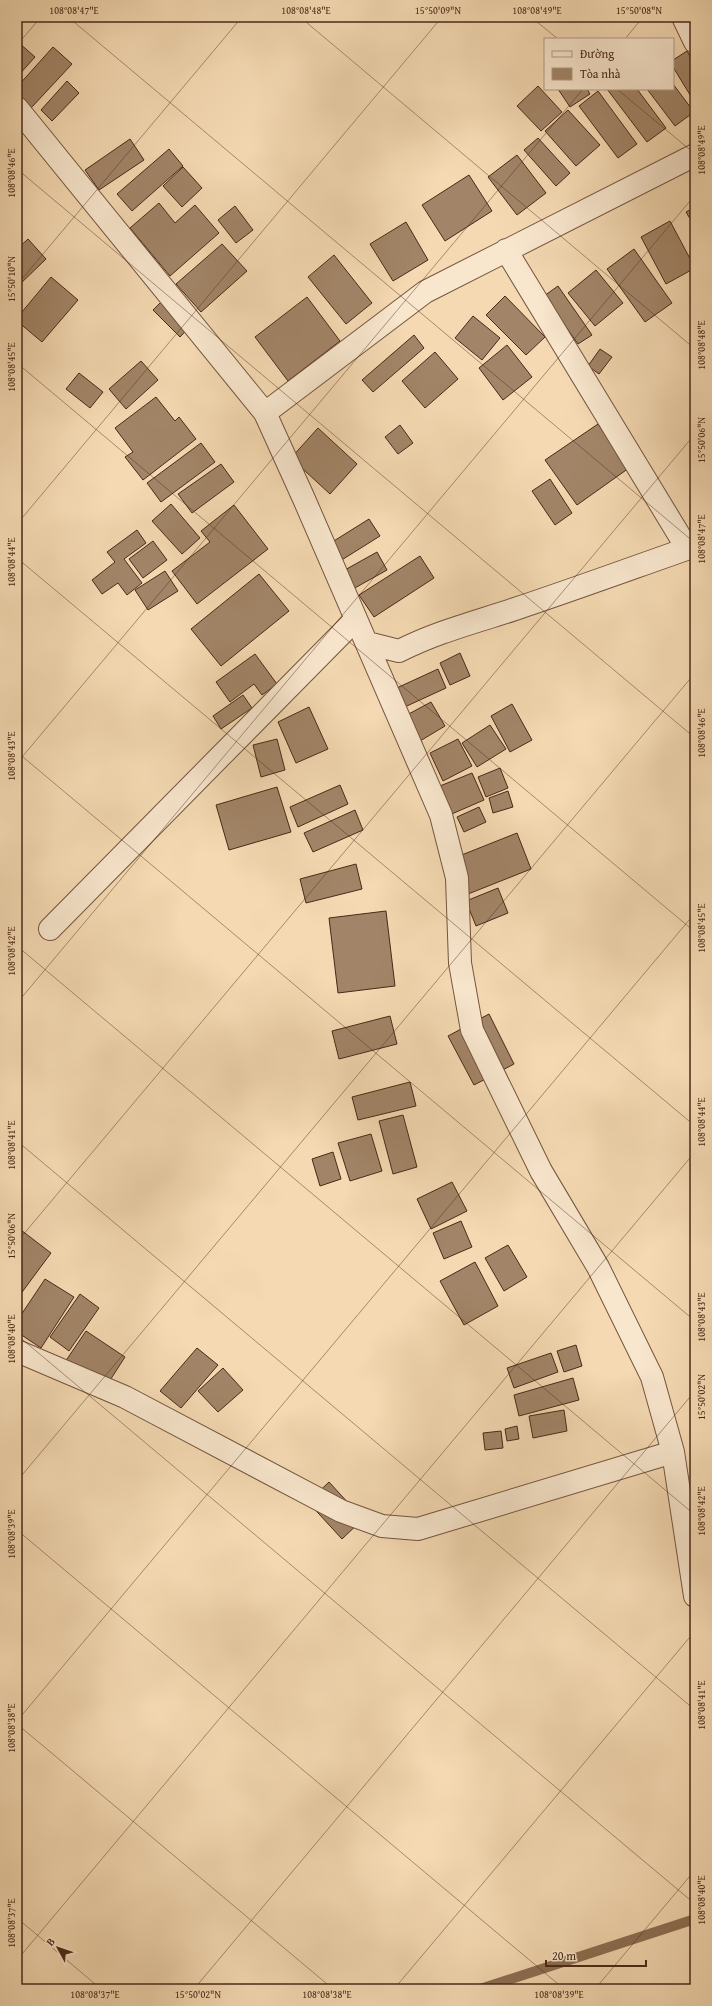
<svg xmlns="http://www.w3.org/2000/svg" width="712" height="2006" font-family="'Gentium Book Plus',serif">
<rect width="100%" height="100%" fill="#f4d9b2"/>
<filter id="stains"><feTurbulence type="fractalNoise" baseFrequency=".005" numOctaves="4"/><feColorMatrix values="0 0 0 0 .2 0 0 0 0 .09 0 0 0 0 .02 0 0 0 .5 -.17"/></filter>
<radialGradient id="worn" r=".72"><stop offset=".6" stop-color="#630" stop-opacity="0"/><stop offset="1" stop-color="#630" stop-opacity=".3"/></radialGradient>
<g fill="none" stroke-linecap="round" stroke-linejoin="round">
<path stroke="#8d6f54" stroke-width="10" d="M480,1989L695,1919"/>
</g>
<path fill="#a28568" stroke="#4a2917" d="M17,17L23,19L17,24Z
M18,42L35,57L17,77V43Z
M53,47L72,64L31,108L17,95V87Z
M687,51L695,65V103L673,67V60Z
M67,81L79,93L52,121L41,110Z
M673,84L694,112L675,126L647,89H673Z
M538,86L562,112L541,131L517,106Z
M558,89H587L590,94L570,107Z
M607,89H637L666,128L647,142Z
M598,91L637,144L618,158L579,106Z
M568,110L600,145L576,166L545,131Z
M538,138L570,173L556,186L524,150Z
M130,139L144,160L99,190L85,170Z
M169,149L183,166L132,211L117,194Z
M517,155L546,193L517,215L488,177Z
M183,167L202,188L182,207L163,186Z
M469,175L492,211L445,241L422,205Z
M159,203L175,223L195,205L219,233L170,276L130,228Z
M235,206L253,230L236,243L218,220Z
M695,207V227L686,212Z
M670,221L695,268L666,284L641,237Z
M406,222L428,260L393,281L370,244Z
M28,239L46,259L17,287V249Z
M222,244L247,271L201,312L176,284Z
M634,249L672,303L645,322L607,269Z
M334,255L372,303L346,324L308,277Z
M596,270L623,303L595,326L568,293Z
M51,277L78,300L42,342L17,321V318Z
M558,286L592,335L578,344L544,296Z
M171,292L197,319L180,337L153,310Z
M505,296L545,337L526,355L486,315Z
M307,297L340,341L288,381L255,337Z
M473,316L500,338L482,360L455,338Z
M414,335L424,348L373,392L362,380Z
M507,345L532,377L503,400L479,368Z
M600,349L612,357L599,374L588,366Z
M435,352L458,379L425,408L402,381Z
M141,361L158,380L126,409L109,389Z
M79,373L103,392L90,408L66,389Z
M156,397L175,421L179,417L196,439L143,480L125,457L133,452L115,428Z
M598,424L629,468L577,505L545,460Z
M400,425L413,443L398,454L385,437Z
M318,428L357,464L330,494L291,458Z
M201,443L215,462L161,502L147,483Z
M221,464L234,482L192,513L178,494Z
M550,479L572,513L555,525L532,491Z
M171,504L200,538L182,554L152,521Z
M234,505L268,549L197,604L172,571L210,542L201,531Z
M369,519L380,536L340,561L329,544Z
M137,530L146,543L124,559L142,583L127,595L118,583L102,594L92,580L115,562L107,552Z
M153,541L167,560L143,578L129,559Z
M377,552L387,570L353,589L343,571Z
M420,556L434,578L374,617L359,595Z
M165,571L178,591L148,610L135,590Z
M259,574L289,611L221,666L191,629Z
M460,653L470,676L450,685L440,663Z
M255,654L277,684L262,695L254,684L230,702L216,682Z
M438,669L446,688L396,711L388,692Z
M243,695L252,708L221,729L213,716Z
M431,702L445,726L420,741L405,716Z
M512,704L532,740L510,752L491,716Z
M309,707L328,749L296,763L278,722Z
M490,725L506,749L477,767L462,743Z
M277,739L285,770L261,777L253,745Z
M458,739L472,766L443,781L430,753Z
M500,768L508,788L486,797L478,777Z
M472,773L484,800L447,816L435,788Z
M340,785L348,804L298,827L290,807Z
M277,787L291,832L229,850L216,805Z
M508,791L513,807L493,813L489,798Z
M479,807L486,822L464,832L457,817Z
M355,810L363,830L313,852L304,833Z
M517,833L531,869L458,898L444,862Z
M356,864L362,889L306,903L300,879Z
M498,888L508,913L476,926L466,901Z
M386,911L395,986L338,993L329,918Z
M489,1014L514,1064L474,1085L448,1036Z
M390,1016L397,1044L339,1059L332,1031Z
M410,1082L416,1106L358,1120L352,1097Z
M403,1115L417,1167L393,1174L379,1121Z
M371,1134L382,1171L350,1181L338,1143Z
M333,1152L341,1179L320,1186L312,1159Z
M452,1182L467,1211L431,1229L417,1199Z
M461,1221L472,1247L444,1259L433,1233Z
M17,1227L51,1253L17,1299Z
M508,1245L527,1277L504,1291L485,1258Z
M475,1262L498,1306L464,1325L440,1281Z
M45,1279L74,1297L41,1348L17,1332V1321Z
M80,1294L99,1308L69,1351L50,1337Z
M86,1331L125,1357L105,1388L65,1362Z
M576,1345L582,1366L564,1372L557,1351Z
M197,1348L218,1365L181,1408L160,1391Z
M551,1353L558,1372L514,1388L507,1368Z
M223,1368L243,1390L218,1412L198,1391Z
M573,1378L579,1400L519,1416L514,1395Z
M564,1410L567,1431L533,1438L529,1416Z
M517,1426L519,1439L507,1441L505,1429Z
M501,1431L503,1448L485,1450L483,1433Z
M329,1482L363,1519L342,1539L308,1502Z"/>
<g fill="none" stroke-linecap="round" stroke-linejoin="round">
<defs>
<path id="minor" d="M683,17L695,42
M17,108L265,413L304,499L441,815L457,878L460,963L472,1030L541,1171L598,1267L652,1377L673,1452L695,1596
M506,250L687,548
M265,413L425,292L695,155
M367,643L399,651C439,631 473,623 515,609C575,589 635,567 695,546
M50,929L356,619
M17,1351L125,1397L341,1511L382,1526L418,1529L673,1452"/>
</defs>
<use href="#minor" stroke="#74553e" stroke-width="24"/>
<use href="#minor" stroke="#f8e6cd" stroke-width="22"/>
</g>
<path fill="none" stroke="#4a2917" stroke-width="1" stroke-opacity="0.45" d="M68,17L695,543M300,17L695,349M531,17L558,39M625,39L643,17M17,45L41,17M617,89L695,154M17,169L695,738M17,285L242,17M17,363L695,932M17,524L442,17M17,558L695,1126M17,752L695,1321M17,763L583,89M17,946L695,1515M17,1003L695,195M17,1141L695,1710M17,1242L695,434M17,1335L695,1904M17,1481L695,673M17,1530L564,1989M17,1721L695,913M17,1724L333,1989M17,1918L101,1989M17,1960L695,1152M194,1989L695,1391M394,1989L695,1631M595,1989L695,1870"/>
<rect width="712" height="2006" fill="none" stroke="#f4d9b2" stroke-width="44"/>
<rect x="544" y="38" width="130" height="52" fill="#f8e6cd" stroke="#b29a84"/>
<rect x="552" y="51" width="20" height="6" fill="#f8e6cd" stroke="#b29a84"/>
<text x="580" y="58" font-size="12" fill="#4a2917">Đường</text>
<rect x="552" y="68" width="20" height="12" fill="#a28568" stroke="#b29a84"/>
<text x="580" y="78" font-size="12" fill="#4a2917">Tòa nhà</text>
<g transform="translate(58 1948) rotate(310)" stroke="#f8e6cd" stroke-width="3" paint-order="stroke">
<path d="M0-3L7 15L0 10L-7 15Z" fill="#4a2917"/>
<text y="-6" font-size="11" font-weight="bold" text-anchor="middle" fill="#4a2917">B</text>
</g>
<path d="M546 1960v6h100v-6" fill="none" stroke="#4a2917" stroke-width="2"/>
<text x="552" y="1960" font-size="12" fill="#4a2917" stroke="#f8e6cd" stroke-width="3" paint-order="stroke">20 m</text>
<rect x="22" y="22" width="668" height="1962" fill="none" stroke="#4a2917" stroke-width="1.5"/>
<g font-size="10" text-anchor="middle" fill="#4a2917">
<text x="74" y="14">108°08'47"E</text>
<text x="306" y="14">108°08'48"E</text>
<text x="438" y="14">15°50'09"N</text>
<text x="537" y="14">108°08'49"E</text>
<text x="639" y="14">15°50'08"N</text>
<text transform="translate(701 150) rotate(-90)" y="4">108°08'49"E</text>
<text transform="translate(11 173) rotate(-90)" y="4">108°08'46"E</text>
<text transform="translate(11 279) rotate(-90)" y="4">15°50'10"N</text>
<text transform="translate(701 345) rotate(-90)" y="4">108°08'48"E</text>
<text transform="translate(11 367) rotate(-90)" y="4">108°08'45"E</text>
<text transform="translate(701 440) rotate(-90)" y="4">15°50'06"N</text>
<text transform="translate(701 539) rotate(-90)" y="4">108°08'47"E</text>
<text transform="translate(11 562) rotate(-90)" y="4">108°08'44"E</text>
<text transform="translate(701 733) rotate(-90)" y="4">108°08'46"E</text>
<text transform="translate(11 756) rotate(-90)" y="4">108°08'43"E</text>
<text transform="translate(701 928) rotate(-90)" y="4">108°08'45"E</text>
<text transform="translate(11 951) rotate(-90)" y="4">108°08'42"E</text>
<text transform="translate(701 1122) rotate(-90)" y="4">108°08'44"E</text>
<text transform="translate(11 1145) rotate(-90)" y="4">108°08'41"E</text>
<text transform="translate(11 1236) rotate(-90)" y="4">15°50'06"N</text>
<text transform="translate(701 1317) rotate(-90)" y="4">108°08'43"E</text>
<text transform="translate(11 1339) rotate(-90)" y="4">108°08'40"E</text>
<text transform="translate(701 1397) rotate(-90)" y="4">15°50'02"N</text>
<text transform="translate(701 1511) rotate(-90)" y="4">108°08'42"E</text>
<text transform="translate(11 1534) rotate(-90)" y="4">108°08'39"E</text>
<text transform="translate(701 1705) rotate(-90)" y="4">108°08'41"E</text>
<text transform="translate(11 1728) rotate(-90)" y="4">108°08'38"E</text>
<text transform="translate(701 1900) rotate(-90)" y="4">108°08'40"E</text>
<text transform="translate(11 1923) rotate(-90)" y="4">108°08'37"E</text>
<text x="95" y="1998">108°08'37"E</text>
<text x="198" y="1998">15°50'02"N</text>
<text x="327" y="1998">108°08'38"E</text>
<text x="559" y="1998">108°08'39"E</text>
</g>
<rect width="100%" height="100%" filter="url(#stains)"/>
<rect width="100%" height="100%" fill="url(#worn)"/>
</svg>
